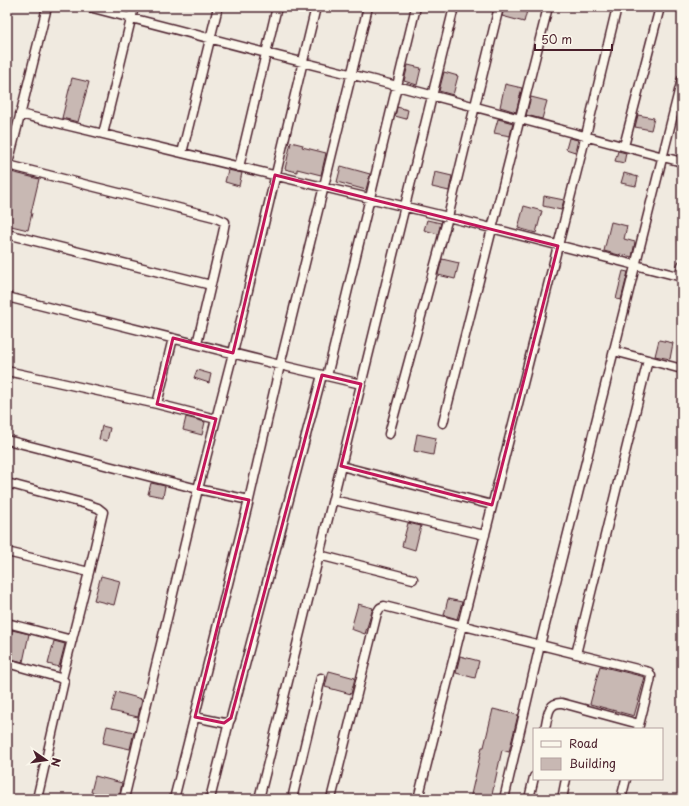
<svg xmlns="http://www.w3.org/2000/svg" width="689" height="806" font-family="'Playpen Sans',sans-serif">
<rect width="100%" height="100%" fill="#f0eae0"/>
<filter id="ink" filterUnits="userSpaceOnUse"><feTurbulence type="fractalNoise" baseFrequency=".025" numOctaves="2"/><feDisplacementMap in="SourceGraphic" scale="8" xChannelSelector="R" yChannelSelector="G"/><feConvolveMatrix kernelMatrix="1 2 1 2 8 2 1 2 1" color-interpolation-filters="sRGB"/></filter>
<g filter="url(#ink)">
<path fill="#c8b8b3" stroke="#4a1f2b" d="M504,7H528L524,22L502,16Z
M408,65L421,68L417,85L404,81Z
M444,72L458,76L453,95L439,91Z
M72,78L89,82L78,122L62,118Z
M505,84L522,88L516,112L500,107Z
M531,97L547,101L542,119L526,115Z
M397,107L408,110L406,119L395,116Z
M638,115L654,118L651,130L635,127Z
M498,119L513,123L510,136L494,133Z
M569,138L578,140L575,152L566,149Z
M291,142L303,145L302,147L326,153L321,175L297,169V172L285,169Z
M618,151L626,153L624,163L615,161Z
M341,166L370,174L366,190L337,182Z
M228,170L242,173L239,186L225,182Z
M11,172L39,179L31,213H32L28,230L7,225V184Z
M435,172L452,176L449,191L432,187Z
M624,173L638,177L636,186L621,183Z
M544,196L564,200L561,210L543,206Z
M524,206L542,211L536,233L518,228Z
M427,220L441,223L438,234L424,230Z
M611,222L627,226L624,239L635,242L632,257L620,254L619,255L604,251Z
M442,259L459,263L455,279L438,275Z
M623,271L628,272L621,300L616,299Z
M659,340L673,343L670,359L655,356Z
M197,370L211,374L209,383L194,378Z
M186,417L205,422L202,435L183,430Z
M102,426L110,428L107,441L99,439Z
M417,434L436,438L433,455L414,451Z
M151,483L165,486L163,497L148,494Z
M408,523L421,526L415,550L402,546Z
M101,576L120,581L114,605L94,600Z
M448,599L462,602L457,619L444,615Z
M358,604L373,608L365,634L351,629Z
M12,630L29,634L23,662L7,658Z
M54,641L65,644L59,667L48,664Z
M460,656L479,661L475,678L456,673Z
M600,666L645,677L634,716L590,704Z
M329,671L355,678L351,694L325,687Z
M116,692L142,699L138,717L111,711Z
M493,709L518,715L509,752L502,750L491,799H470L482,747H484Z
M107,726L134,732L130,749L103,743Z
M95,776L122,783L119,799L91,792Z"/>
<g fill="none" stroke-linecap="round" stroke-linejoin="round">
<defs>
<path id="minor" d="M89,7L266,53L397,86L682,162
M20,114L448,217L682,277
M103,134L134,7
M624,146L660,7
M182,153L218,7
M8,165L214,217L225,222L223,233L197,344
M239,167L277,7
M7,168L47,7
M7,234L211,285
M679,277L682,265
M7,297L280,365L361,384
M614,351L682,369
M7,371L157,404L216,419
M327,376L416,7
M157,404L173,338
M443,423L548,7
M389,434L448,217L499,7
M7,440L198,489L249,500
M341,466L492,505
M7,483L86,504L98,508L103,512L89,572L62,679
M333,500L485,535
M7,552L89,572
M319,555L413,579
M7,623L72,640
M576,654L648,360
M7,663L60,678L64,681L37,799
M195,717L224,723L229,722L231,718L322,375
M545,729C548,717 547,702 562,703L639,724
M124,799L198,489L233,353L316,7
M174,799L249,500L280,365L368,7
M210,799L229,722
M259,799L454,7
M292,799L321,678
M331,799L377,613L380,608L384,606L649,672L651,676L650,682L638,729
M418,799L586,135L617,7
M504,799L540,645L682,79
M529,799L534,777
M562,799L566,779
M621,799L626,779"/>
</defs>
<use href="#minor" stroke="#4a1f2b" stroke-width="11"/>
<use href="#minor" stroke="#fbf7ec" stroke-width="8"/>
</g>
</g>
<path fill="none" stroke="#c2185b" stroke-width="3" stroke-linejoin="round" d="M275,175L558,246L492,505L341,466L361,384L322,375L231,718L224,723L195,717L249,500L198,489L216,419L157,404L173,338L233,353Z"/>
<rect width="689" height="806" fill="none" stroke="#fbf7ec" stroke-width="24"/>
<rect x="12" y="12" width="665" height="782" fill="none" stroke="#4a1f2b" stroke-width="1.5" filter="url(#ink)"/>
<rect x="533" y="728" width="130" height="52" fill="#fbf7ec" stroke="#b4a19f"/>
<rect x="541" y="741" width="20" height="6" fill="#fbf7ec" stroke="#b4a19f"/>
<text x="569" y="748" font-size="12" fill="#4a1f2b">Road</text>
<rect x="541" y="758" width="20" height="12" fill="#c8b8b3" stroke="#b4a19f"/>
<text x="569" y="768" font-size="12" fill="#4a1f2b">Building</text>
<g transform="translate(46 760) rotate(103)" stroke="#fbf7ec" stroke-width="3" paint-order="stroke">
<path d="M0-3L7 15L0 10L-7 15Z" fill="#4a1f2b"/>
<text y="-6" font-size="11" font-weight="bold" text-anchor="middle" fill="#4a1f2b">N</text>
</g>
<path d="M535 44v6h77v-6" fill="none" stroke="#4a1f2b" stroke-width="2"/>
<text x="541" y="44" font-size="12" fill="#4a1f2b" stroke="#fbf7ec" stroke-width="3" paint-order="stroke">50 m</text>
</svg>
